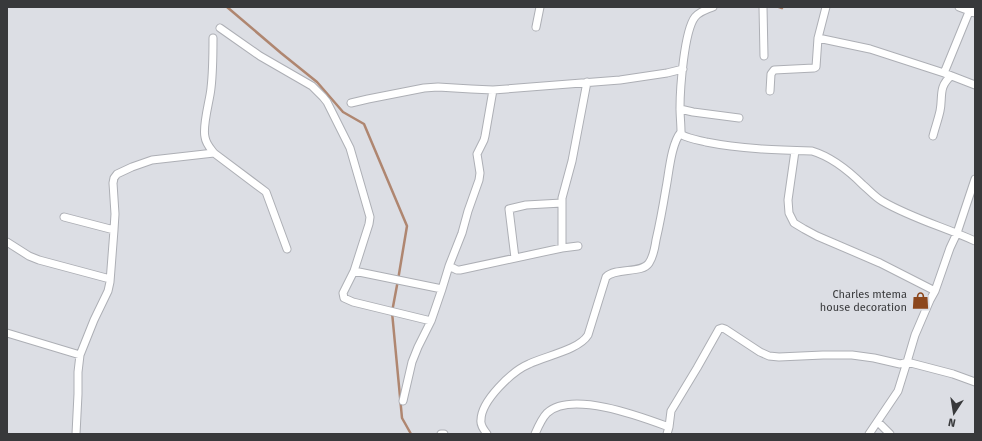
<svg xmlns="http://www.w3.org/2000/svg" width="982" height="441" font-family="'Fira Sans',sans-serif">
<rect width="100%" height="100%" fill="#dcdee4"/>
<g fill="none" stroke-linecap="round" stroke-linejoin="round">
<path stroke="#af8670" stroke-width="2.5" d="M227,7L281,53L317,82L343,112L364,124L407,226L398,280L392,312L402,418L411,434
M779,7L782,8"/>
<defs>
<path id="street" d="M713,7C707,9 699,12 695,17C684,31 680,90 680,108C680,116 681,124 681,132L682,135C690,139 698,140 706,142C741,149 777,150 812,151C832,157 849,171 863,185C869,190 875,197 882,201C911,218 944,227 975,241
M763,7L764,56
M959,7L975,13
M536,27L540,7
M220,28L260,56L312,86L323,97L327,102L350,148L370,217L369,224L354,271L343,293L344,298L353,302L431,321
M213,38C213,54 213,71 211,88C210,100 202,126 205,137C206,144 210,148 214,153L266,192L287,249
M818,38L870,49L944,73L975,85
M944,73L971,7
M770,91L771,74L774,70L814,68L816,67L818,38L826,7
M351,103L368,99L424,88L438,87L471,89L493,90L620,80L667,73L683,69
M680,109L693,112L739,118
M933,136C935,128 938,120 940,111C943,97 938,87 951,76
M795,151L788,200L789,213L794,223L804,229L817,236L880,263L935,291
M64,217L114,230
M7,242L29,256L39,260L110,279
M562,248V198L572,161L587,82
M515,258L509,209L526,205L562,203
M449,266L457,270H460L562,248L578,246
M354,271L442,289
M7,333L80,355
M403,401L412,362L418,347L431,321L442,289L449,266L462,233L468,211L479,180L480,173L477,154L484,140L485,136L493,90
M878,422L890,434
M76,434L78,394V372L80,355L94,320L108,291L110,282L114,230L115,214L113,183L114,178L117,174L132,167L152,160L214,153
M441,434H444
M487,434C484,430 480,425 481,420C481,401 512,371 529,364C545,356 579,350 588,335L606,277C616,267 642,274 649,263C653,257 655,247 656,240C660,223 663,206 666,188C669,173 671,144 681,132
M535,434C538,427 542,418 547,413C571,390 642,417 669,427
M667,434L669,427L671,411L697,368L719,329L722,328L725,329L760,352L769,356L779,357L823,355H852L874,358L900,364L907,362L953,374L975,382
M869,434L898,391L907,362L915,335L930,300L935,291L950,248L957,233L975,179"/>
</defs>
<use href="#street" stroke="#adafb5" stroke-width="9"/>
<use href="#street" stroke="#fff" stroke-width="7"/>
</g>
<defs>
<symbol id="shop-bare" viewBox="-9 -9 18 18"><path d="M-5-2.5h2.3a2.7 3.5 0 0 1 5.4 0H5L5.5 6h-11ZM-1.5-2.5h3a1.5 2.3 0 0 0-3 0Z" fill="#8c471d" stroke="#dcdee4" stroke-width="2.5" paint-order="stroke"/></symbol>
</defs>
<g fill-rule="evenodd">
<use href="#shop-bare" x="908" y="288" width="25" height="25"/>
</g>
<g text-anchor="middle" stroke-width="4" stroke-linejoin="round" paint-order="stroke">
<g font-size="11" fill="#38393b" stroke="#dcdee4" text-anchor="end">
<text x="907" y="298">Charles mtema<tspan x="907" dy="13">house decoration</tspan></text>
</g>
</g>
<rect width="982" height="441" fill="none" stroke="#38393b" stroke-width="16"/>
<g transform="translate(954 413) rotate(192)" stroke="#dcdee4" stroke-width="3" paint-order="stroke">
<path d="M0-3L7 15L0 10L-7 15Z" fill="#38393b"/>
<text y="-6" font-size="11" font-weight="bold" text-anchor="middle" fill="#38393b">N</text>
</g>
</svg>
